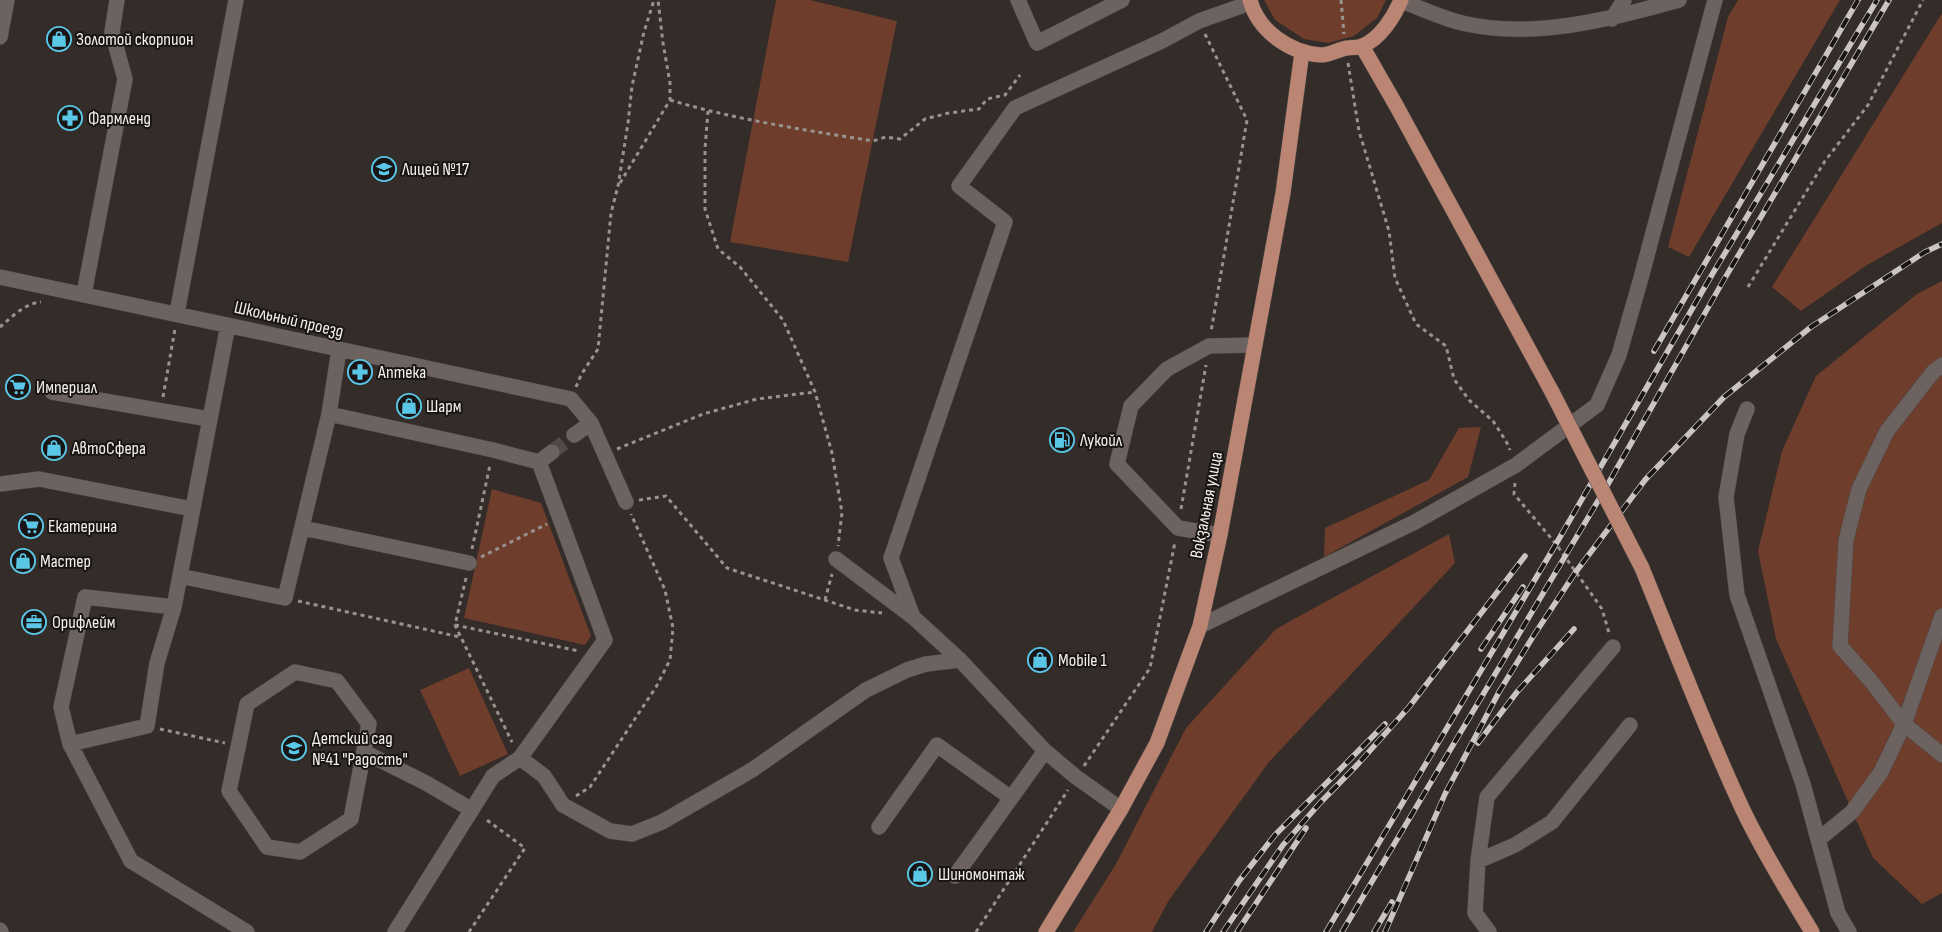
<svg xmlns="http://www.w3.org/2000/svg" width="1942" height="932" font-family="'Sofia Sans Condensed',sans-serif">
<rect width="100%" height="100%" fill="#332c29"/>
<path fill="#6e3d2c" d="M776,0H810L897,21L848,262L730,242Z
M1264,0H1386L1377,18L1354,36L1328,43L1304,39L1275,20Z
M1738,0H1840L1689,257L1668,247L1728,17Z
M1942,13V223L1867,265L1801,311L1772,287Z
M1942,281V893L1922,904L1873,858L1776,639L1758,551L1782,451L1816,376L1917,294Z
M1481,427L1468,477L1324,557L1325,528L1429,480L1459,428Z
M492,489L541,503L591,636L585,645L464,618Z
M1449,534L1455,563L1269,762L1169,900L1152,932H1073L1116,864L1186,728L1276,629Z
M469,668L508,754L460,776L420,690Z"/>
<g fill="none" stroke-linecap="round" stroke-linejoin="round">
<path stroke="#504946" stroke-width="15" stroke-dasharray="15 8" stroke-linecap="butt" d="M552,452L574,435"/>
<defs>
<path id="minor" d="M1018,0L1037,43L1122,0
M1401,1C1421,8 1441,18 1462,23C1534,40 1609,19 1679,0
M1612,19L1624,0
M0,37L7,0
M0,277C191,316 380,359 571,399L591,423L574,435
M84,294L125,79L112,32L117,0
M177,313L236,0
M1942,365L1933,372L1887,431L1859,489L1846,540L1840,646L1871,681L1904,724L1942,755
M52,392L209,419
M1747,409L1737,434L1726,497L1737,595L1803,784L1838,913L1849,932
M329,414L493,450L539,462L605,640L520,758L493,776L395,932
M591,423L626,502
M539,462L552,452
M0,484L39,479L192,509
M303,528L469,563
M1220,535L1178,528L1117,464L1131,406L1167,369L1209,346L1255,345
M836,559L913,617L960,660
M180,576L285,598L329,414L339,350
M174,607L85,597L61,707L70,744L131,861L247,932
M913,617L891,558L1005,222L959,186L1015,108L1162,41L1199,21L1250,3
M1200,626L1415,522L1516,465L1597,405L1619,355L1641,278L1715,0
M295,672L337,681L369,724L351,819L300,852L267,847L229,791L247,704Z
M70,744L147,726L157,663L174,607L228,325
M364,752L426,783L472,810
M520,758L544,776L563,805L610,831L632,834L662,822L752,770L866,690L907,670L926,664L960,660L1045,751L1076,777L1121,809
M879,827L937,745L1011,798
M1819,839L1852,812L1881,772L1904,724L1942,616
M1478,861L1515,845L1552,822L1630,725
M955,876L1045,751
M0,930L1,932
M1489,932L1475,913L1478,861L1487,797L1613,647"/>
<path id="major" d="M1250,0C1258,31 1290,53 1321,55C1330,55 1339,49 1347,48C1352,47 1358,48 1362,46C1380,39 1394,17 1401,0
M1362,46L1397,107L1552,392
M1642,568C1675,649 1706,731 1743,810C1763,852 1788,892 1812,932
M1046,932L1121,809L1157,743L1200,626L1220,535L1283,193L1302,52"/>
</defs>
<use href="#minor" stroke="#4f4947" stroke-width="16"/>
<use href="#major" stroke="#4f4947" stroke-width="16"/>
<path stroke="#999390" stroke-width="3" stroke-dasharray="4 4" stroke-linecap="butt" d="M1341,0L1344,34
M1205,34L1247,120L1211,332
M1348,63L1359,131L1389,231L1395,278L1416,324L1446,346L1454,379L1469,400L1493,421L1506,441L1510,450
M670,100C737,120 805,130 873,141L886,137L900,139L925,119L949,113L979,109L987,99L1005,95L1020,75
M708,111L705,149V209L718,249L740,267L783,320L815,392L832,453L842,513L838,546
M620,183L670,100V83L663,43L658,0
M1748,287L1825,161L1868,105L1923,0
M0,327C12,317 25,303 41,302
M576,387L581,375L598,349L611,213L618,186L628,123L632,86L644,32L654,0
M163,397L175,329
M617,449L703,414L757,399L815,392
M1515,483L1514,494L1556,544L1602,609L1609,633
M639,500L666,496L727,568L855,610L882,613
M1181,509L1206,365
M472,549L490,465
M481,557L547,524
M466,578L455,625L512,742
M825,600L832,574
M298,601L460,637
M455,625L579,651
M160,729L225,743
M1084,766L1150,668L1175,542
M576,796L590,787L656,687L670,660L673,628L665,590L631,514
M469,932L525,848L484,818
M976,932L1068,790"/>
<use href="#minor" stroke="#6c6360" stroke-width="15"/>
<use href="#major" stroke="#bb8573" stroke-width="15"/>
<defs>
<path id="rail" d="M1654,351L1858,0
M1481,649L1523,587
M1478,743L1517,692L1574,629
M1206,932L1239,881L1275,835L1385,724
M1223,932L1283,845L1320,803L1358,764L1409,707L1525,556
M1237,932L1306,828
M1326,932L1556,544L1710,278L1877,0
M1342,932L1608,484L1722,283L1889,0
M1374,932L1392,902
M1385,932L1445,794L1499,692L1534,635L1575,573L1645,480L1724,397L1811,327L1925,252L1942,244"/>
</defs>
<use href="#rail" stroke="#cac4c2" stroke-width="5.5"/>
<use href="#rail" stroke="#181514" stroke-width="4" stroke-dasharray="11" stroke-linecap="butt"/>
<defs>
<path id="major-bridge" d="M1552,392L1642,568"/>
</defs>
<use href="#major-bridge" stroke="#4f4947" stroke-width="16" stroke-linecap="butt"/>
<use href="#major-bridge" stroke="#bb8573" stroke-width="15"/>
</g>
<defs>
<symbol id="shop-ring" viewBox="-11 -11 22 22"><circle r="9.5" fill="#181514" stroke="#5bc7e7" stroke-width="1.5"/><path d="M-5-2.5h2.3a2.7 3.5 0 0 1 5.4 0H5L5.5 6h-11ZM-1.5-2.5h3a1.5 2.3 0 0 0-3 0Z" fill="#5bc7e7"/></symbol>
<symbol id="pharmacy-ring" viewBox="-11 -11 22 22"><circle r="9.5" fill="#181514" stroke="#5bc7e7" stroke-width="1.5"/><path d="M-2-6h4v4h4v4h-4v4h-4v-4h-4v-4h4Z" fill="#5bc7e7"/></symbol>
<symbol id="school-ring" viewBox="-11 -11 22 22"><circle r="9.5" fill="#181514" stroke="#5bc7e7" stroke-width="1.5"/><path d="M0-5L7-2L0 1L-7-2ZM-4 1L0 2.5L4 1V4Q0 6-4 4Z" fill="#5bc7e7"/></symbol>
<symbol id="supermarket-ring" viewBox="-11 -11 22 22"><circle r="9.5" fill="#181514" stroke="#5bc7e7" stroke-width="1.5"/><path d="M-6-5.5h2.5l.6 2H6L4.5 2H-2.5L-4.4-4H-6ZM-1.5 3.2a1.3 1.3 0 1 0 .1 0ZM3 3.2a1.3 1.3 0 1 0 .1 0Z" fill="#5bc7e7"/></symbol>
<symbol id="fuel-ring" viewBox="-11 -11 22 22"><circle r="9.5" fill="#181514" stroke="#5bc7e7" stroke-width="1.5"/><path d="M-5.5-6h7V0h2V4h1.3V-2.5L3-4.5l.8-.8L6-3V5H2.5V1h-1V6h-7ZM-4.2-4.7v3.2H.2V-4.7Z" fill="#5bc7e7"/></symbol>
<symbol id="office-ring" viewBox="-11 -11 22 22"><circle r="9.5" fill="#181514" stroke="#5bc7e7" stroke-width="1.5"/><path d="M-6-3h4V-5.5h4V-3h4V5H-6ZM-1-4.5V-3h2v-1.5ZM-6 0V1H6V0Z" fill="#5bc7e7"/></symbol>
</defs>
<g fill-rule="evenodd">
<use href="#shop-ring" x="45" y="25" width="28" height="28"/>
<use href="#pharmacy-ring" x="56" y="104" width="28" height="28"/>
<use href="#school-ring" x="370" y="155" width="28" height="28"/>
<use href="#pharmacy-ring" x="346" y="358" width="28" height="28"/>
<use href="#supermarket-ring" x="4" y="373" width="28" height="28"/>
<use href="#shop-ring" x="395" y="392" width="28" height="28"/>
<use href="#fuel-ring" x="1048" y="426" width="28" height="28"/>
<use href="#shop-ring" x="40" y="434" width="28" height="28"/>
<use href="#supermarket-ring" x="17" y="512" width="28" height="28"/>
<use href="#shop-ring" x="9" y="547" width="28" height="28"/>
<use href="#office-ring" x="20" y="608" width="28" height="28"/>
<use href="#shop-ring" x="1026" y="646" width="28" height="28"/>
<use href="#school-ring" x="280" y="734" width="28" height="28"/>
<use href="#shop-ring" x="906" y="860" width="28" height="28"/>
</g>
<g text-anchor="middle" stroke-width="4" stroke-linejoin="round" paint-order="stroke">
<g font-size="18" fill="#f4efed" stroke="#181514" text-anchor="start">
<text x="76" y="45">Золотой скорпион</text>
<text x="88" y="124">Фармленд</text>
<text x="402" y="175">Лицей №17</text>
<text x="378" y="378">Аптека</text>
<text x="36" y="393">Империал</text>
<text x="426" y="412">Шарм</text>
<text x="1080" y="446">Лукойл</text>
<text x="72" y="454">АвтоСфера</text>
<text x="48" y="532">Екатерина</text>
<text x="40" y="567">Мастер</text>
<text x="52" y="628">Орифлейм</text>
<text x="1058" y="666">Mobile 1</text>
<text x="312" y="744">Детский сад<tspan x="312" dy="21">№41 "Радость"</tspan></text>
<text x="938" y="880">Шиномонтаж</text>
</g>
<g font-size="18" fill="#f4efed" stroke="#181514">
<text transform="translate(289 319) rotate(13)" y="6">Школьный проезд</text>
<text transform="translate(1206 505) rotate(-79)" y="6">Вокзальная улица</text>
</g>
</g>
</svg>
